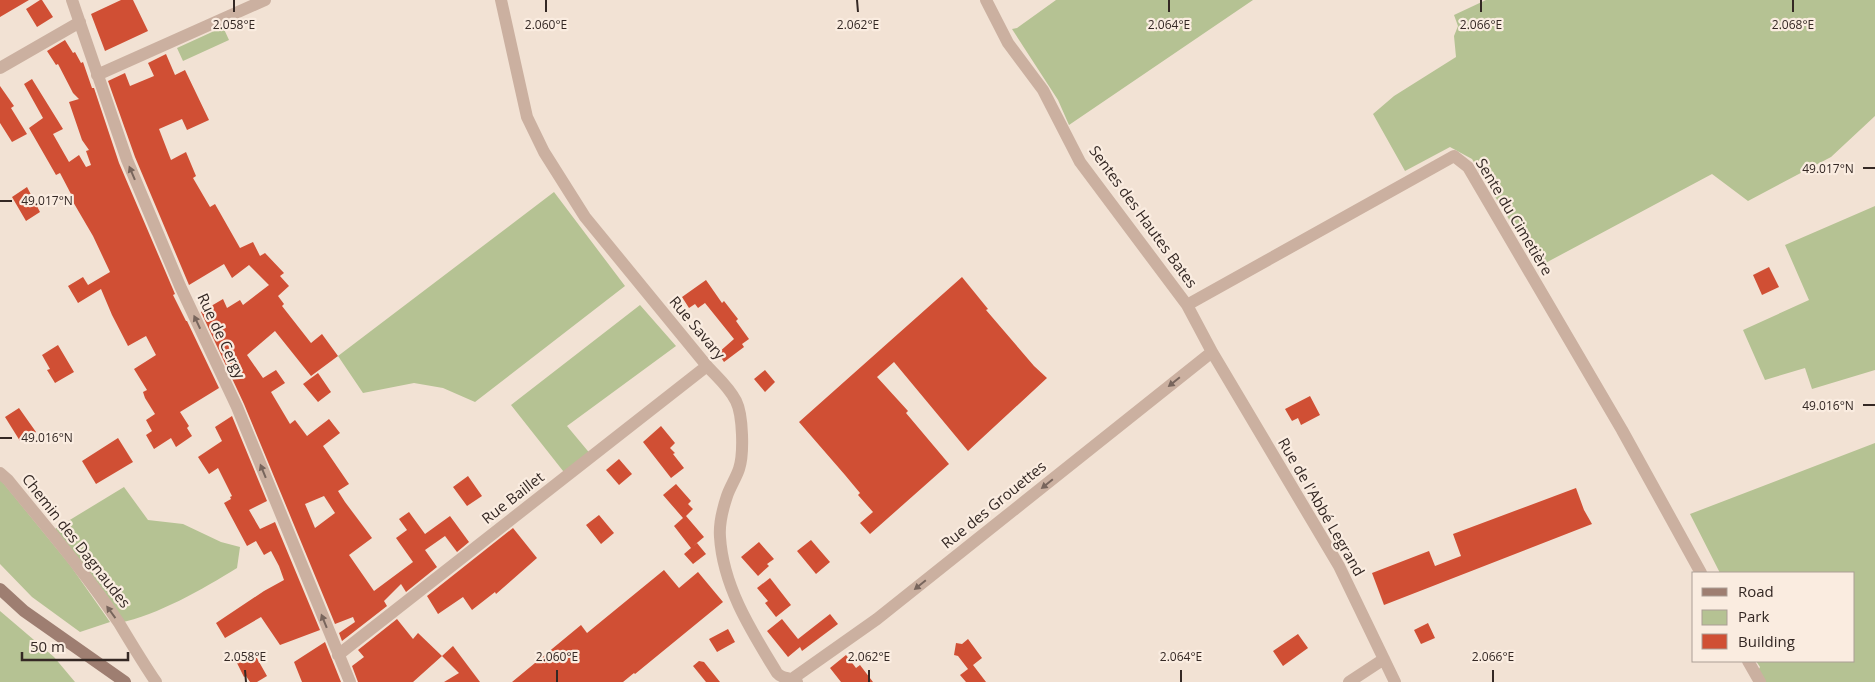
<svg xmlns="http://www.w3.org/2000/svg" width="1875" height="682" font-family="'Open Sans',sans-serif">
<rect width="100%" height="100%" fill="#f2e2d4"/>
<path fill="#b5c293" d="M1056,0H1253L1069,125L1058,100L1012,29L1017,28Z
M1486,0H1875V116L1831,157L1748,201L1712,174L1538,267L1472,159L1450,147L1405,171L1373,114L1394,96L1456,57L1454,36L1458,26L1454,15Z
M223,27L229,40L183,61L177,48Z
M554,192L625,286L475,402L443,388L414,383L363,393L338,356Z
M1875,206V370L1812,389L1805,368L1765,380L1743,330L1809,300L1785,245Z
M640,305L676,346L567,426L592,456L567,476L511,405Z
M1875,443V682H1765L1758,671L1760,667L1756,661H1854V573H1720L1690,514Z
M0,479L70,565L110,622L80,632L32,597L0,564Z
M124,487L148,520L183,524L221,542L240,547L237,568C203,589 158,615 119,623L50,532Z
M0,611L54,657L75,682H0Z"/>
<path fill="#d04f34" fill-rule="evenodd" d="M0,0H29L0,17Z
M40,0H42L53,17L37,27L26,9Z
M121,0H133L148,31L105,51L91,14Z
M65,40L73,53L75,52L81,63L83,62L92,88H94L119,163L175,294L173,295L186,321H187L219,388L180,412L189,426L187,428L192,436L176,447L171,438L154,449L146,435L152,431L146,420L155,414L145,398L143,392L147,390L134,369L156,355L146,336L128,346L112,315L101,289L78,303L68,286L83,277L88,285L110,272L93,236L69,195L71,194L60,173L56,175L29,128L43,118L24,84L32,79L63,129L53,134L69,162L79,155L86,167L91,165L86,151L89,150L82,140L69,102L79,99L73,93L58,64L56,65L47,51Z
M166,54L175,75L185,70L209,120L187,130L182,119L159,129L171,160L186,152L196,176L193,178L210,207L215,204L240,248L253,242L260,256L265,253L284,273L280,276L289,286L278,296L284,304L282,306L311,343L322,334L338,356L311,376L275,331L247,355L263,378L276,370L285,383L271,392L290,424L295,420L307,436L329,419L340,433L323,446L349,484L338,491L345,502L372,538L349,555L374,591L413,562L396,538L407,530L399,519L409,512L425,534L450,516L469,542L457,552L445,536L425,550L437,567L406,592L401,584L384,601L387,606L342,641L339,633L355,622L353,617L335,624L244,404L201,312L223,299L227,308L240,300L243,305L269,285L249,265L232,278L224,264L189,285L135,157L108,81L125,73L130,86L154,76L148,63ZM324,496L335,513L315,528L305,504Z
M0,86L14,106L11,108L27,134L12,142L0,123Z
M27,187L40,212L26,221L12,197Z
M1769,267L1779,287L1762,295L1753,275Z
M962,277L988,309L986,310L1034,366L1047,378L968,451L894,362L877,377L908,411L906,413L949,464L870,534L860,523L873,512L858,495L860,493L845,475L799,422Z
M706,280L722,303L724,301L738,319L736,321L749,339L742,344L744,347L724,362L718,353L734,339L705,303L698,308L695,304L689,308L682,297Z
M58,345L74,372L55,383L47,370L50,369L42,355Z
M765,370L775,382L765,392L754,379Z
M318,373L331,392L318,402L303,384Z
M1310,396L1320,415L1301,425L1298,418L1292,421L1285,409Z
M19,408L36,432L20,441L5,417Z
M232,416L267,501L249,510L260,529L275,522L320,630L280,645L261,617L225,638L216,623L264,591L284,580L279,566L271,551L264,555L256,541L247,546L224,503L231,499L230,497L232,496L218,468L209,474L198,457L222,441L215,427Z
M661,426L675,443L670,448L675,453L673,454L684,468L671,478L643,442Z
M118,438L133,462L96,484L82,461Z
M619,459L632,474L619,485L606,470Z
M468,476L482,496L467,506L453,487Z
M676,484L691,501L688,504L693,509L686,516L704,537L692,547L697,543L706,554L693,564L684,554L691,548L674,526L683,518L663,495Z
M1576,488L1584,510L1592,524L1384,605L1372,573L1429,551L1435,566L1461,556L1453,534Z
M599,515L614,533L601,544L586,525Z
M513,528L537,558L496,594L495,592L472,610L463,597L438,614L427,596Z
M811,540L830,562L816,574L797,551Z
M759,542L774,559L767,564L769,566L758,576L741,557Z
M664,570L679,588L698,572L723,602L635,674L634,673L623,682H512L581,625L587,633Z
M770,578L791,605L776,617L765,603L768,601L757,588Z
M830,614L838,624L802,651L800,647L788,657L767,631L782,619L798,639Z
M397,619L413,639L418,633L442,656L453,646L480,682H444L459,673L442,656L413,682H358L352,666L364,657L358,650Z
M1428,623L1435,638L1421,644L1414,630Z
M728,629L735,642L717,652L709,639Z
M1298,634L1308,648L1283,666L1273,651Z
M968,639L982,658L973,665L986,682H966L960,675L968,669L958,656L954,655L956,643L962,644Z
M325,642L341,682H302L294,662Z
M254,653L267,676L257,682H250L246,676L244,677L237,663Z
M846,655L856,668L860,665L873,682H841L830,668Z
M699,661L704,662L720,682H706L693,666Z"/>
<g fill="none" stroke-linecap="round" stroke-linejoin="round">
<path stroke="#cbb0a0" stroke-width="12" d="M72,0L127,160L180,286L237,407L350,682
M501,0L527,117L544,152L585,217L707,366C717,377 729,387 736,401C743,415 744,454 739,469C736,478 730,487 727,496C723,508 719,525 720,537C723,587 752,632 777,673C782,679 790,677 797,682
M986,0L1008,43L1043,90L1080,162L1187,305L1212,352L1339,566L1395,682
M0,68L80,22
M97,75L265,0
M1187,305L1454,156L1468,167L1622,430L1701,573
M0,473L8,480C46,527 86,573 119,623C131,643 143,663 156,682
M338,655L707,366
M1748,661L1760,682
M792,679L877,619L1212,352
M1349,682L1384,659"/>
<path stroke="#9e7e71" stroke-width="12" d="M0,589L24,611L125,682"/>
</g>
<defs><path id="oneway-solid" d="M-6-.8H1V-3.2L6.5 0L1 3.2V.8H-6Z" transform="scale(1.25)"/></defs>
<g fill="#78655c">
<use href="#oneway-solid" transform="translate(132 173) rotate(-113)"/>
<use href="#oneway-solid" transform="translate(197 322) rotate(-115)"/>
<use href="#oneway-solid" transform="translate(1174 382) rotate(141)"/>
<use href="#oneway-solid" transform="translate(263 471) rotate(-112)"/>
<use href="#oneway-solid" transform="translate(1047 484) rotate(141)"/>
<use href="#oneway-solid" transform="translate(920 585) rotate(141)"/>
<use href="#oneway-solid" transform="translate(111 612) rotate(-126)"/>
<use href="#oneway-solid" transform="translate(324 621) rotate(-112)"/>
</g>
<path fill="none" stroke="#342824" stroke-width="2" d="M234,0V12M546,0V12M857,0L858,12M1169,0V12M1481,0V12M1793,0V12M1863,168H1875M0,201H12M1863,405H1875M0,438H12M245,670L246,682M557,670V682M869,670V682M1181,670V682M1493,670V682"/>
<g text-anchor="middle" stroke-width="4.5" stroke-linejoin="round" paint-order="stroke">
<g font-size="15" fill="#342824" stroke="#faece0">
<text transform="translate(1143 217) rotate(54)" y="5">Sentes des Hautes Bates</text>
<text transform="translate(1514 217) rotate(59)" y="5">Sente du Cimetière</text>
<text transform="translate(697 328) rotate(50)" y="5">Rue Savary</text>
<text transform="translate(221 336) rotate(65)" y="5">Rue de Cergy</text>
<text transform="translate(513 498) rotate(-38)" y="5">Rue Baillet</text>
<text transform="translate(994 505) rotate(-39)" y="5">Rue des Grouettes</text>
<text transform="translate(1321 507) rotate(60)" y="5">Rue de l'Abbé Legrand</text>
<text transform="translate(76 541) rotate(52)" y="5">Chemin des Dagnaudes</text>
</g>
</g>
<g font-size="12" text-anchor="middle" fill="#342824" stroke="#faece0" stroke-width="4.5" stroke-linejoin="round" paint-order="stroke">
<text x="234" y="29">2.058°E</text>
<text x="546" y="29">2.060°E</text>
<text x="858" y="29">2.062°E</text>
<text x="1169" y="29">2.064°E</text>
<text x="1481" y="29">2.066°E</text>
<text x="1793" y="29">2.068°E</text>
<text x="1828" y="173">49.017°N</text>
<text x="47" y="205">49.017°N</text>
<text x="1828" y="410">49.016°N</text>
<text x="47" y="442">49.016°N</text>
<text x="245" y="661">2.058°E</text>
<text x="557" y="661">2.060°E</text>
<text x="869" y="661">2.062°E</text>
<text x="1181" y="661">2.064°E</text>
<text x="1493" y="661">2.066°E</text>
</g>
<rect x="1692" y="572" width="162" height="90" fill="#faece0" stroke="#ab9e95"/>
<rect x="1702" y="588" width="25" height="8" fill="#9e7e71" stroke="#ab9e95"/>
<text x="1738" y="597" font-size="15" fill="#342824">Road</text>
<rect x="1702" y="610" width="25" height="15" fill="#b5c293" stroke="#ab9e95"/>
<text x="1738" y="622" font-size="15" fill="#342824">Park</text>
<rect x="1702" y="634" width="25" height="15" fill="#d04f34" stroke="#ab9e95"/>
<text x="1738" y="647" font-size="15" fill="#342824">Building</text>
<path d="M22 652v8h106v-8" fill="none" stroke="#342824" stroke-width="2.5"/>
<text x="30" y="652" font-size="15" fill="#342824" stroke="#faece0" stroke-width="4" paint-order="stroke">50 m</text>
</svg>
